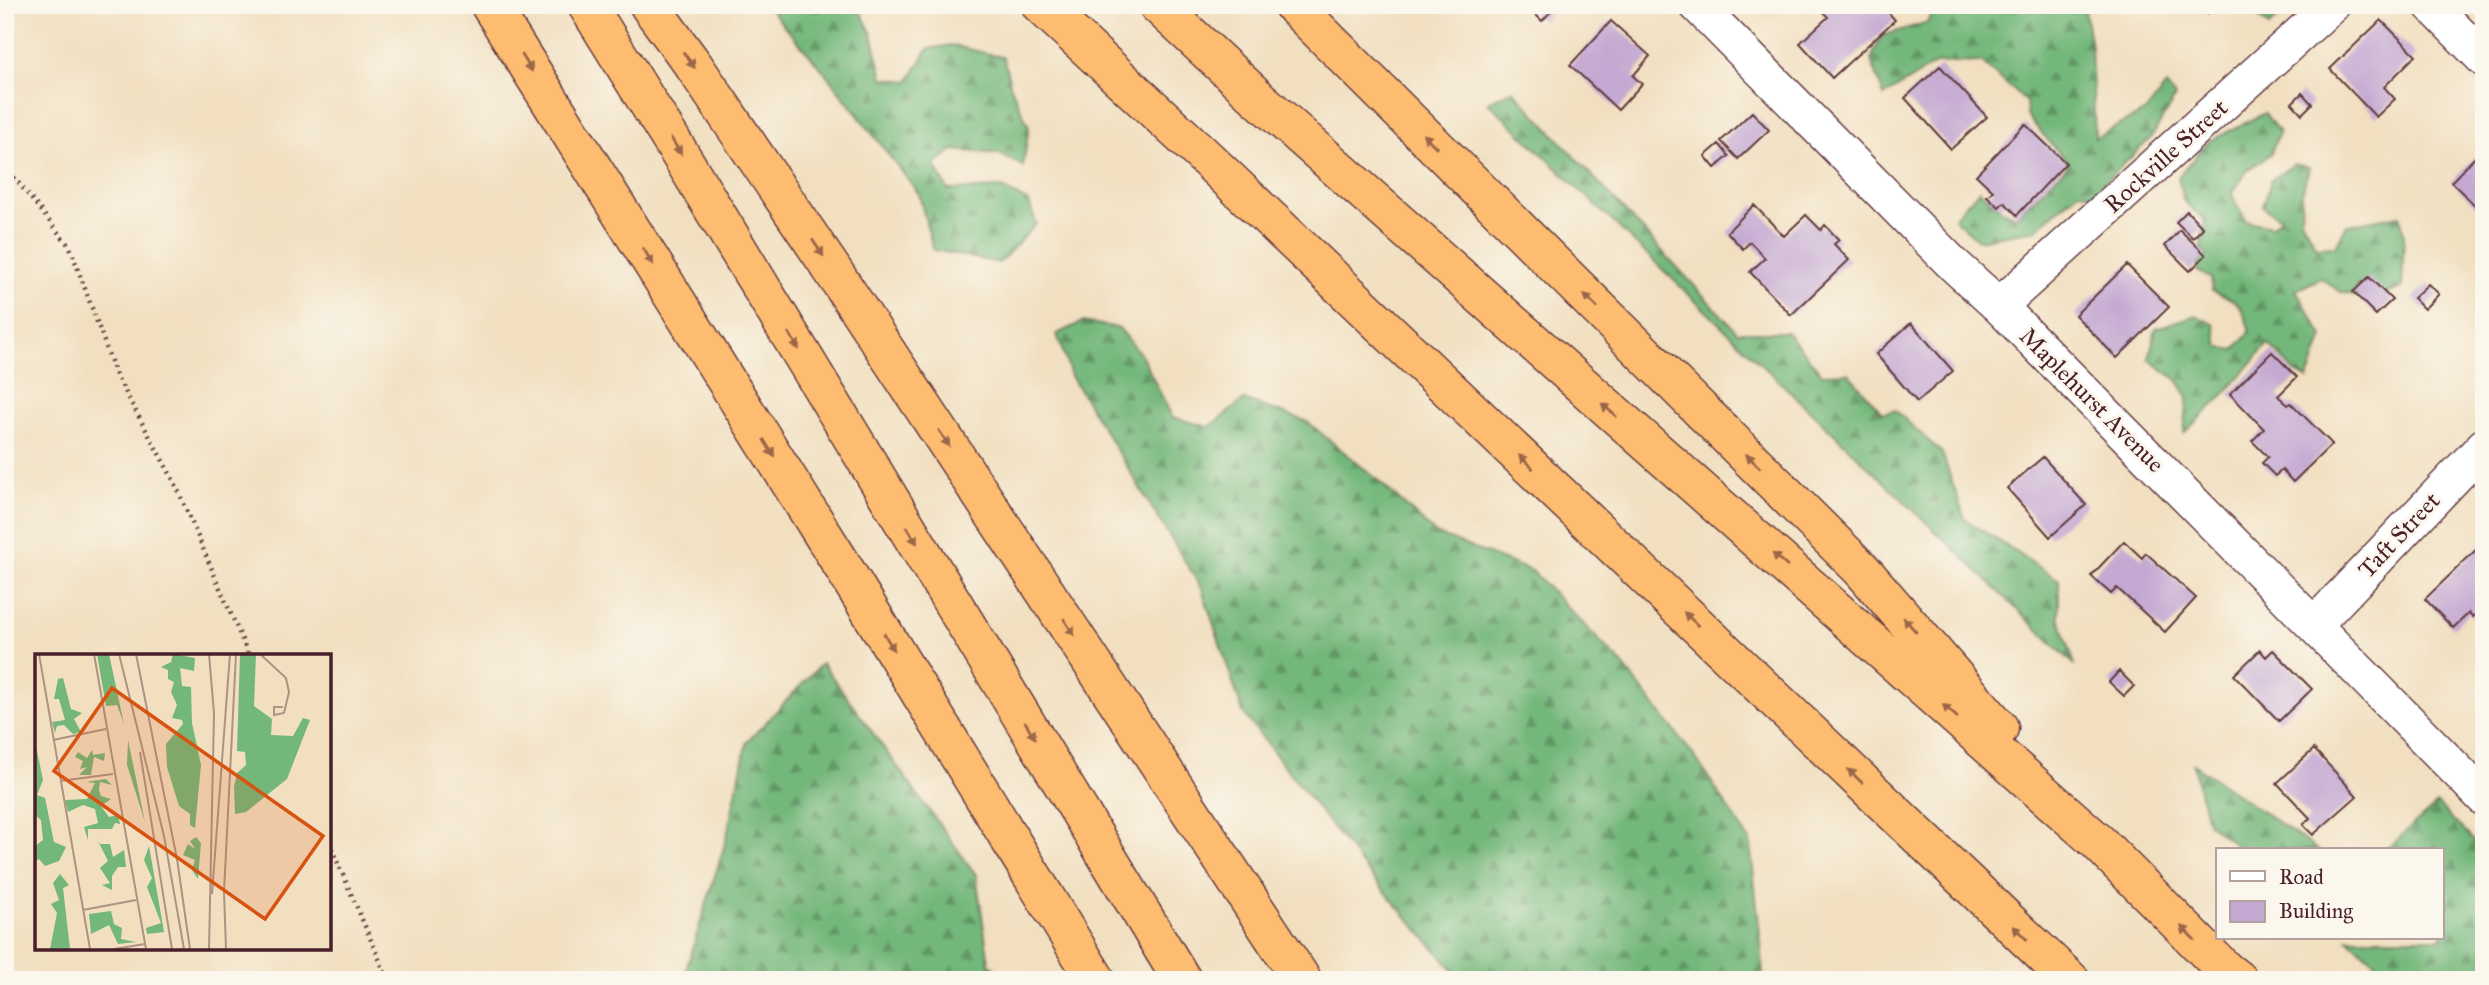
<svg xmlns="http://www.w3.org/2000/svg" width="2489" height="985" font-family="'IM FELL Great Primer',serif">
<defs>
<pattern id="forest-firs" width="22" height="20" patternUnits="userSpaceOnUse" patternTransform="scale(1.75)"><rect width="22" height="20" fill="#73b77a"/><path d="M5 1l3.5 6h-7zM16 11l3.5 6h-7z" fill="#609464"/></pattern>
</defs>
<rect width="100%" height="100%" fill="#fbf7ec"/>
<filter id="ink" filterUnits="userSpaceOnUse"><feTurbulence type="fractalNoise" baseFrequency=".0143" numOctaves="2"/><feDisplacementMap in="SourceGraphic" scale="14" xChannelSelector="R" yChannelSelector="G"/><feConvolveMatrix kernelMatrix="1 2 1 2 8 2 1 2 1" color-interpolation-filters="sRGB"/></filter>
<filter id="wash" filterUnits="userSpaceOnUse"><feTurbulence type="fractalNoise" baseFrequency=".00686" numOctaves="4" result="noise"/><feDisplacementMap in="SourceGraphic" scale="28" xChannelSelector="R" yChannelSelector="G"/><feGaussianBlur stdDeviation="1.57" result="paint"/><feColorMatrix in="noise" values="0 0 0 0 0 0 0 0 0 0 0 0 0 0 0 0 0 1.4 0 .05"/><feComposite in="paint" operator="in"/></filter>
<g filter="url(#wash)">
<rect width="100%" height="100%" fill="#f1dfc0"/>
<path fill="url(#forest-firs)" stroke="#5e6b52" stroke-width="2" d="M766,5H857L872,34L883,78L909,81L928,49L951,45L1003,57L1011,87L1029,127L1023,166L999,154L953,150L935,165L948,190L1002,188L1029,202L1036,224L999,263L933,250L919,194L822,69Z
M1937,5H2084L2091,47L2095,138L2146,111L2166,86L2175,97L2152,137L2093,194L2079,192L2035,230L1978,240L1954,218L1979,190L2000,209L2016,217L2069,164L2027,116L2026,101L1981,62L1937,63L1884,96L1871,59L1881,36L1928,22Z
M2246,5H2292L2269,26Z
M1513,90L1737,332H1787L1822,374L1848,373L1882,413L1895,410L1942,453L1965,519L2059,580V617L2075,665L1488,102Z
M2265,113L2279,133L2271,153L2247,171L2232,194L2246,221L2272,226L2280,218L2263,206L2271,180L2294,164L2309,167L2302,193L2301,219L2316,247L2336,246L2347,225L2400,215L2404,233L2402,288L2370,300L2339,291L2321,278L2296,290L2323,336L2308,379L2294,371L2268,344L2221,398L2184,433L2188,397L2177,380L2149,359L2156,328L2196,315L2214,325L2219,347L2234,350L2250,332C2241,303 2241,302 2212,291L2211,278L2197,271L2205,221L2183,200L2178,177L2209,141Z
M1082,322L1119,328L1142,356L1172,417L1209,427L1244,400L1306,421L1373,476L1436,534L1532,571L1622,664L1695,757L1750,841L1762,953L1763,980H1462L1362,865L1243,713L1202,589L1071,376L1057,334Z
M822,663L976,875L989,963L1006,980H683L726,840L747,742Z
M2193,764L2318,850H2241L2207,822Z
M2437,804L2484,851V980H2397L2347,938H2442V850H2385Z"/>
<g id="blocks">
<path fill="#c4a9d2" d="M1526,5H1557L1542,21Z
M1822,5H1882L1895,20L1832,78L1800,43L1828,17L1819,8Z
M2202,5H2217L2208,13Z
M2381,20L2416,55L2384,87L2395,99L2376,117L2330,69Z
M1611,21L1650,56L1633,76L1642,84L1618,110L1570,65Z
M1940,66L1987,117L1951,149L1905,98Z
M2302,93L2312,104L2302,114L2292,103Z
M1752,112L1769,130L1738,159L1721,141Z
M2025,124L2066,163L2017,215L2004,202L1999,207L1987,196L1993,191L1976,175Z
M1719,144L1729,156L1715,168L1705,156Z
M2482,150L2484,152V214L2451,182Z
M1754,205L1784,236L1806,215L1821,230L1825,225L1839,240L1834,244L1849,260L1791,315L1750,272L1765,258L1750,242L1743,249L1727,232Z
M2187,211L2203,228L2193,238L2176,222Z
M2180,230L2206,255L2190,271L2165,246Z
M2127,265L2169,307L2117,358L2075,315Z
M2369,277L2392,300L2376,315L2353,292Z
M2428,284L2439,294L2424,309L2413,298Z
M1911,323L1953,371L1917,402L1876,354Z
M2272,352L2297,377L2278,396L2288,405L2291,403L2332,444L2293,482L2282,470L2275,476L2262,463L2268,457L2252,441L2264,429L2230,394Z
M2043,457L2086,505L2050,537L2007,488Z
M2124,541L2142,558L2146,553L2196,598L2165,632L2117,588L2111,594L2091,576Z
M2479,547L2484,552V606L2473,617L2469,613L2453,628L2425,599Z
M2260,650L2266,657L2273,650L2312,689L2279,721L2234,675Z
M2119,671L2134,686L2124,696L2109,682Z
M2314,749L2357,796L2313,835L2303,825L2310,818L2277,783Z"/>
</g>
</g>
<g filter="url(#ink)">
<use href="#blocks" fill-opacity="0" stroke="#633c41" stroke-width="2"/>
<g fill="none" stroke-linecap="round" stroke-linejoin="round">
<defs>
<path id="street" d="M1697,5L1953,264L1999,306L2484,798
M2431,5L2484,59
M1999,306L2332,5
M2315,624L2484,446"/>
<path id="highway" d="M490,5L837,557L1096,980
M587,5L683,159L1182,980
M649,5L694,66L833,271L1302,980
M1041,5L1204,156L2070,980
M1158,5L1259,99L2099,843L2225,970L2238,980
M1293,5L1862,570L1999,728"/>
</defs>
<use href="#street" stroke="#633c41" stroke-width="38"/>
<use href="#highway" stroke="#633c41" stroke-width="41"/>
<path stroke="#633c41" stroke-width="4.5" stroke-dasharray="2 5" stroke-linecap="butt" d="M5,166L70,247L116,375L175,483L249,656
M329,842L388,980"/>
<use href="#street" stroke="#fff" stroke-width="35"/>
<use href="#highway" stroke="#febc70" stroke-width="38"/>
</g>
<defs><path id="oneway-solid" d="M-6-.8H1V-3.2L6.5 0L1 3.2V.8H-6Z" transform="scale(1.75)"/></defs>
<g fill="#9b664a">
<use href="#oneway-solid" transform="translate(689 60) rotate(54)"/>
<use href="#oneway-solid" transform="translate(527 63) rotate(58)"/>
<use href="#oneway-solid" transform="translate(1430 141) rotate(-135)"/>
<use href="#oneway-solid" transform="translate(676 146) rotate(58)"/>
<use href="#oneway-solid" transform="translate(818 248) rotate(56)"/>
<use href="#oneway-solid" transform="translate(648 256) rotate(58)"/>
<use href="#oneway-solid" transform="translate(1591 301) rotate(-135)"/>
<use href="#oneway-solid" transform="translate(794 341) rotate(59)"/>
<use href="#oneway-solid" transform="translate(1609 410) rotate(-138)"/>
<use href="#oneway-solid" transform="translate(944 438) rotate(57)"/>
<use href="#oneway-solid" transform="translate(769 448) rotate(58)"/>
<use href="#oneway-solid" transform="translate(1753 461) rotate(-135)"/>
<use href="#oneway-solid" transform="translate(1526 462) rotate(-136)"/>
<use href="#oneway-solid" transform="translate(912 535) rotate(59)"/>
<use href="#oneway-solid" transform="translate(1780 560) rotate(-138)"/>
<use href="#oneway-solid" transform="translate(1691 619) rotate(-136)"/>
<use href="#oneway-solid" transform="translate(1910 625) rotate(-131)"/>
<use href="#oneway-solid" transform="translate(1069 627) rotate(57)"/>
<use href="#oneway-solid" transform="translate(889 642) rotate(59)"/>
<use href="#oneway-solid" transform="translate(1950 711) rotate(-138)"/>
<use href="#oneway-solid" transform="translate(1030 730) rotate(59)"/>
<use href="#oneway-solid" transform="translate(1855 776) rotate(-136)"/>
<use href="#oneway-solid" transform="translate(2020 933) rotate(-136)"/>
<use href="#oneway-solid" transform="translate(2188 933) rotate(-135)"/>
</g>
</g>
<g text-anchor="middle" stroke-width="6" stroke-linejoin="round" paint-order="stroke">
<g font-size="24" fill="#4a1f2b" stroke="#fbf7ec">
<text transform="translate(2166 156) rotate(-42)" y="8">Rockville Street</text>
<text transform="translate(2092 400) rotate(45)" y="8">Maplehurst Avenue</text>
<text transform="translate(2399 535) rotate(-47)" y="8">Taft Street</text>
</g>
</g>
<g transform="translate(35 654)">
<rect width="296" height="296" fill="#f1dfc0"/>
<path d="M62,0H74L89,70L82,51L71,52ZM138,0L160,4L159,17L145,14L147,32L156,33L157,69L166,111L160,174L155,171V160L144,152L132,113L131,90L148,70L147,66L137,64L142,51L136,38L139,28L133,25V16L126,13L136,8ZM205,0H221L219,52L237,65L236,81L258,82L268,64L275,66L252,125L211,158L200,160L199,133L202,119L211,111L210,98L202,97ZM28,24L36,55L47,59L39,65L46,78L38,80L29,71L22,72L20,79L17,68L30,66L24,45H19L23,25ZM93,86L110,168L92,111ZM0,87L8,126L2,141L10,144L19,188L31,193L24,207L10,212L4,205L0,208V192L8,186L6,166L0,161ZM57,96L58,101L70,99L69,107L59,103L56,121H44L52,113L45,115L48,107L40,103L43,98L52,104ZM71,125L77,131L65,128L64,136L66,142L76,145L66,152L74,163L83,161L85,170L80,169L77,175H53V186L49,173L63,169L60,155L48,151L33,158L30,146L52,145L60,129L51,128ZM161,183L166,189L163,225L157,216L160,206L148,201L153,190L160,195L155,187ZM62,185L65,190H75L78,203L89,196L91,213H83L77,222V236L67,231L75,229L65,214L73,207ZM114,192L129,278L112,280L111,274L126,269L112,233L117,224L109,206ZM25,220L34,231L28,234L35,295H15L22,259L16,250L24,246L18,229ZM76,257L79,270L87,274L86,285L101,288L83,290L74,271L56,280L54,260Z" fill="#73b77a"/>
<path fill="none" stroke="#ae9284" stroke-width="2" d="M4,0L55,295M59,0L111,295M84,0L129,182L149,295M101,0L142,205L155,295M225,0L251,24L254,38L249,59L239,61V53H248M18,86L71,75M105,98L137,295M25,127L78,120M177,240L195,0M48,256L101,246M79,295L110,290M174,295L179,59L174,0M191,295L189,238L201,0"/>
<path fill="#d8530f" fill-opacity="0.15" stroke="#d8530f" stroke-width="3.5" d="M77,34L288,182L230,265L19,117Z"/>
<rect width="296" height="296" fill="none" stroke="#4a1f2b" stroke-width="3.5"/>
</g>
<rect width="2489" height="985" fill="none" stroke="#fbf7ec" stroke-width="28"/>
<rect x="2216" y="848" width="228" height="91" fill="#fbf7ec" stroke="#b4a19f" stroke-width="2"/>
<rect x="2230" y="871" width="35" height="10" fill="#ffffff" stroke="#b4a19f" stroke-width="2"/>
<text x="2279" y="884" font-size="21" fill="#4a1f2b">Road</text>
<rect x="2230" y="901" width="35" height="21" fill="#c4a9d2" stroke="#b4a19f" stroke-width="2"/>
<text x="2279" y="918" font-size="21" fill="#4a1f2b">Building</text>
</svg>
